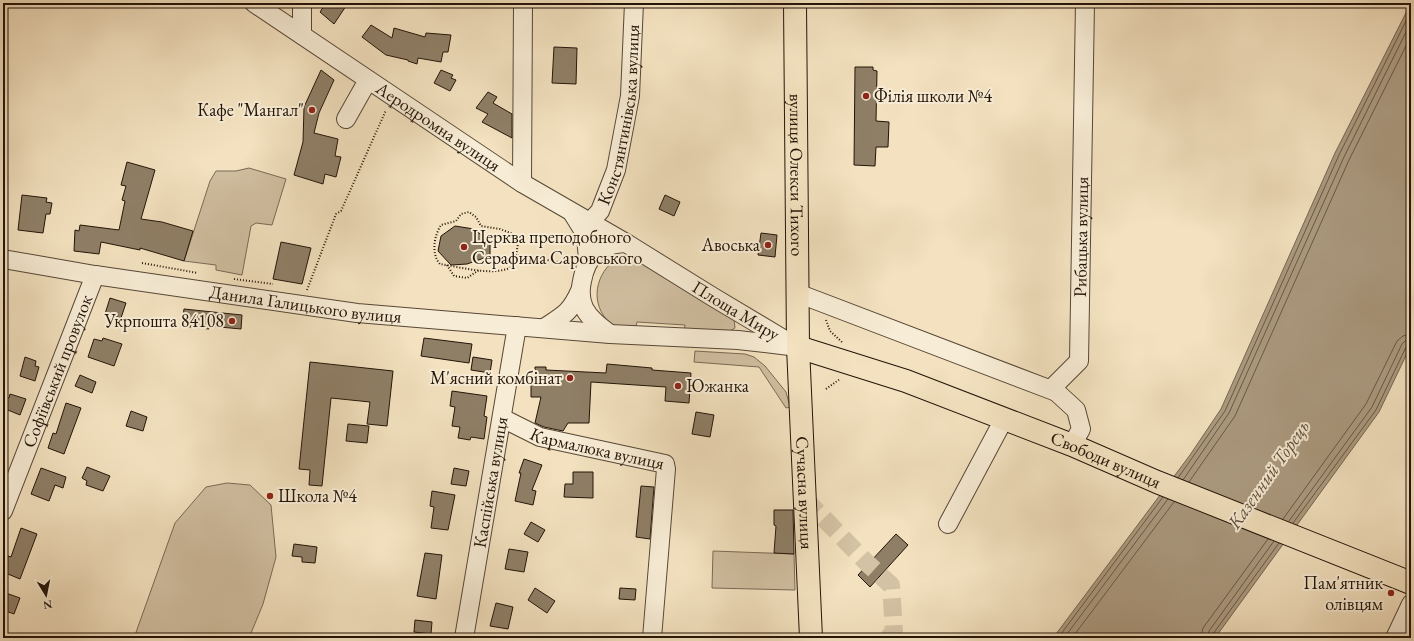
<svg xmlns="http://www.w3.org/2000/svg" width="1414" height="641" font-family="'EB Garamond',serif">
<rect width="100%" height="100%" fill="#f3e1bf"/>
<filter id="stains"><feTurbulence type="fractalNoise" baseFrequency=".005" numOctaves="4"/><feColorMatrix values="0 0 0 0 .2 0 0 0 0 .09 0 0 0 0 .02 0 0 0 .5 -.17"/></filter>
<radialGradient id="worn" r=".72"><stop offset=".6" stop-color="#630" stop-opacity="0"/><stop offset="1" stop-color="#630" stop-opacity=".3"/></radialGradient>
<path fill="#d0bea0" stroke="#7a6954" d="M249,168L286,179L272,225L256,223L251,226L242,275L216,270V265L184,261L210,181L216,171H236Z
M622,256H630L734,319L735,328L730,331H684L685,325L637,322L635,330C626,329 614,328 607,320C588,299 598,267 622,256Z
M695,351L745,354L754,357L765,366L786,392L790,407L786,408L759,367L694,362Z
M227,483L250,485L271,505L276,557L263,604L249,638H134L175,523L206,487Z
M713,551L794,554L795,590L712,588Z"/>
<path fill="#ac9b81" stroke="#756551" d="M1411,3V345L1379,412L1215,638H1053L1190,455L1221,409L1335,153Z"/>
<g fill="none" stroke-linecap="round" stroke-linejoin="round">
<path stroke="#685844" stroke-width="1" d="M1178,478L1225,411L1339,155L1411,11
M1183,480L1229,413L1344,157L1411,22
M1189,482L1235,416L1349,160L1411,36
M1283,519L1366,404L1397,341L1403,336L1411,334
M1289,521L1372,407L1402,344L1405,341L1411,340
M1293,523L1376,410L1406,347L1411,345
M1058,638L1163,497
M1064,638L1168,499
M1072,638L1174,502
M1201,638L1203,628L1268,539
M1207,638L1209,631L1274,541
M1212,638L1213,634L1279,543"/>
</g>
<path fill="#8f7f67" stroke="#231408" d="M326,3H348L334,24L320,12Z
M371,25L392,38L394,28L425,37L426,33L451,35L448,52H443L441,62L418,58L417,64L408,61V60L386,55L362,37Z
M554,47L577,48L576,84L552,83Z
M855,67H873V70L877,71L876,121L889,122L888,147H876L875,166L854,165Z
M321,70L334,80L319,113L314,133L338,139L335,156L341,157L336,177L325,174L323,184L294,175L303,142L304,107Z
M441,70L453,75L451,78L456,80L450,91L434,83Z
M488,92L497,97L493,103L512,114V138L482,122L488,114L476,108Z
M127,162L155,170L141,219L162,222L193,231L184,261L140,248V250L101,242L99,254L74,251L75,230L79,231L80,225L119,230L125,201L122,200L126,186L121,185Z
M22,195L47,198L46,202L52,203L50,214H46L43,233L18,230Z
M665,195L680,202L674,216L659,209Z
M455,226L474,229L490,242V256L467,264L451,265L438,251L441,236Z
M761,233L777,235L775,257L758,255Z
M281,242L311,248L302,284L273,279Z
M110,298L126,303L121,318L105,314Z
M184,309L242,315L241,329L209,326V329L182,326Z
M103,338L122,344L114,366L88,357L94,339L102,341Z
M424,338L472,344L469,363L421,356Z
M25,357L36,361L35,366L39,367L35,381L20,376Z
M473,357L492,360L490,373L471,370Z
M310,362L393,371L387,426L367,424L370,402L331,398L322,486L309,485L310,470L299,469Z
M607,364L652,368V370L691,373L689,403L665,401L666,387L591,382L589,423H568L563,431L544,427L535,423L541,397H531V385L535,383V367H546V370L606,373Z
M80,375L96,382L92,393L75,386Z
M452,391L487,396L484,416L487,417L484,439L471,437L470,440L458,438L460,427L452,426L455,407L450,406Z
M10,394L26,399L20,415L3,408V396L9,398Z
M66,403L81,408L64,454L48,448L53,433L56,434Z
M131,411L147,417L143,431L126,426Z
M696,412L714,415L710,437L692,434Z
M348,424L369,426L367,443L346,441Z
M524,459L542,465L532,490L536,491L533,505L515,501L521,473H519Z
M87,467L110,476L103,491L86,485L87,481L82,478Z
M41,468L66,477L63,488L55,485L49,501L31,494Z
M454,468L469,471L466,486L451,484Z
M573,472H593V498L564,497L565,484H573Z
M641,486L654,487L650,539L636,537Z
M432,491L455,495L448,530L431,528L434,507L430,506Z
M774,510H793L794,554L774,553L776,526L774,525Z
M531,522L545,530L538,542L524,534Z
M21,528L37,534L20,579L3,572V570L8,556L11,557Z
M896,534L908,545L870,587L858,575Z
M294,544L317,547L315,563L302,562V557L292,556Z
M509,549L528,552L524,572L505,569Z
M425,553L442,555L436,599L417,596Z
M535,588L555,601L547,613L528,600Z
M620,588L636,589L635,600L619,599Z
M3,592L20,598L14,614L3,610Z
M496,603L513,607L508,629L490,626Z
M415,620L432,622L431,634L414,632Z"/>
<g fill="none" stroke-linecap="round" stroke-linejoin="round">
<path stroke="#d4c2a4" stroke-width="18" stroke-dasharray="18 9" stroke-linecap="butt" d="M805,499L868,564L891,585L894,631L888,638"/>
<defs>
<g id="minor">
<path id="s1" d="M254,3L522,183L626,243L713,297L790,343"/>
<path d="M302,35V3"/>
<path d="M346,119L368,80"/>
<path d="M522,183L523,3"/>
<path d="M573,214L586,235L588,260"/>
<path id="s2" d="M590,222L600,211L616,170L630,96L634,3"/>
<path id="s3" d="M3,259L95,275L357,313L610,334L738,340L798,347"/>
<path d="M797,293L1054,391"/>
<path d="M544,328C564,315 570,313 580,291"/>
<path d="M610,334C599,326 590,319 584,308C580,299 580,290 582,281C587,255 600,244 626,243"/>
<path id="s4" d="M502,418L540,437L665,464L666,469L652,638"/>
<path id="s5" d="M1072,445L1081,429L1076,410L1052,388L1079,361L1085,3"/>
<path id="s6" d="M3,511L95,275"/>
<path d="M948,524L1004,419"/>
<path id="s7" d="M464,638L517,326"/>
<path d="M1395,638L1411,604"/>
</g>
<g id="major">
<path id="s8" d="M795,3L798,347L811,638"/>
<path id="s9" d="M798,347L906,381L1072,445L1157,482L1411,583"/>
</g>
</defs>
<use href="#minor" stroke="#574736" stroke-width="20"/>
<use href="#major" stroke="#231408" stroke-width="24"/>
<path stroke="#231408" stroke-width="2" stroke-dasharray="1 2" stroke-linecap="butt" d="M516,255L518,244L513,234L500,229L481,226L476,217L469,212L461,214L456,221L441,225C434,236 431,254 440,264C461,267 497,278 515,265L516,255L571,264
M142,263L198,273
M447,265L454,276L467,278L479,270
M234,279L273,284
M307,290L336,214L341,211L386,110
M826,320L830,331L843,343
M826,389L840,379"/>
<use href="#minor" stroke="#f7ecd5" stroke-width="18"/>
<use href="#major" stroke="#f3e1bf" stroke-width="22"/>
</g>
<g fill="#8f2418" stroke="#f7ecd5" stroke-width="1.5">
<circle cx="866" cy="96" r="4"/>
<circle cx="312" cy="110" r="4"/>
<circle cx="768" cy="245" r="4"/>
<circle cx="464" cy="247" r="4"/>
<circle cx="232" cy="321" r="4"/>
<circle cx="570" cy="378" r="4"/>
<circle cx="678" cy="386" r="4"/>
<circle cx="270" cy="496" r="4"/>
<circle cx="1391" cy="593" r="4"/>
</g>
<g text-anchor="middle" stroke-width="4" stroke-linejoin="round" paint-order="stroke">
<g font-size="18" fill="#231408" stroke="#f7ecd5" text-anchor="end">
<text x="874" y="102" text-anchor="start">Філія школи №4</text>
<text x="304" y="116">Кафе "Мангал"</text>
<text x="472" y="243" text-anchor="start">Церква преподобного<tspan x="472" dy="21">Серафима Саровського</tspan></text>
<text x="760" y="251">Авоська</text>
<text x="224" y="327">Укрпошта 84108</text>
<text x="562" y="384">М'ясний комбінат</text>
<text x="686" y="392" text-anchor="start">Южанка</text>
<text x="278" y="502" text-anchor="start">Школа №4</text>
<text x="1383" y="589">Пам'ятник<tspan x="1383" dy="21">олівцям</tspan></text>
</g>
<g font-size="18" fill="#231408" stroke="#f7ecd5">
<text dy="6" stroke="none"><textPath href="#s2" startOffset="114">Констянтинівська вулиця</textPath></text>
<text dy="6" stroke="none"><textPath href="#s1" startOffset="222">Аеродромна вулиця</textPath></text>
<text dy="6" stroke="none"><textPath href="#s8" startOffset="172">вулиця Олекси Тихого</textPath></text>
<text dy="6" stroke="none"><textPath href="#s5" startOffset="233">Рибацька вулиця</textPath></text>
<text dy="6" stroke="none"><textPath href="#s3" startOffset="306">Данила Галицького вулиця</textPath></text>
<text dy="6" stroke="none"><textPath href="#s1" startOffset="572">Площа Миру</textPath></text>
<text dy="6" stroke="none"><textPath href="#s6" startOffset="150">Софіївський провулок</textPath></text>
<text dy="6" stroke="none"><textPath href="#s4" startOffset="101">Кармалюка вулиця</textPath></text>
<text dy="6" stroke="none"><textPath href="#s9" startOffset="328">Свободи вулиця</textPath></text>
<text dy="6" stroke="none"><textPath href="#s7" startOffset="158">Каспійська вулиця</textPath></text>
<text dy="6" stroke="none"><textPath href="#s8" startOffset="490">Сучасна вулиця</textPath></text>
</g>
<g font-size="19" font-style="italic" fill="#61513e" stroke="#f7ecd5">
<text transform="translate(1268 474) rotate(-55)" y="7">Казенний Торець</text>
</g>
</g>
<rect width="1414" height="641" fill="none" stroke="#f3e1bf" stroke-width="16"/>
<rect x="4" y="4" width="1406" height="633" fill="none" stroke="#231408" stroke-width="2"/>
<rect x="8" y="8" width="1398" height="625" fill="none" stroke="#231408"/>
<g transform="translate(46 595) rotate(170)" stroke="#f7ecd5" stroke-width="3" paint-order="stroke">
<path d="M0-3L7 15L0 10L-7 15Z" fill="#231408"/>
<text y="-6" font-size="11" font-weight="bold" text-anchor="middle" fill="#231408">N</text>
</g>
<rect width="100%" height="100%" filter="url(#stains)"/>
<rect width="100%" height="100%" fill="url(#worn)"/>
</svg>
